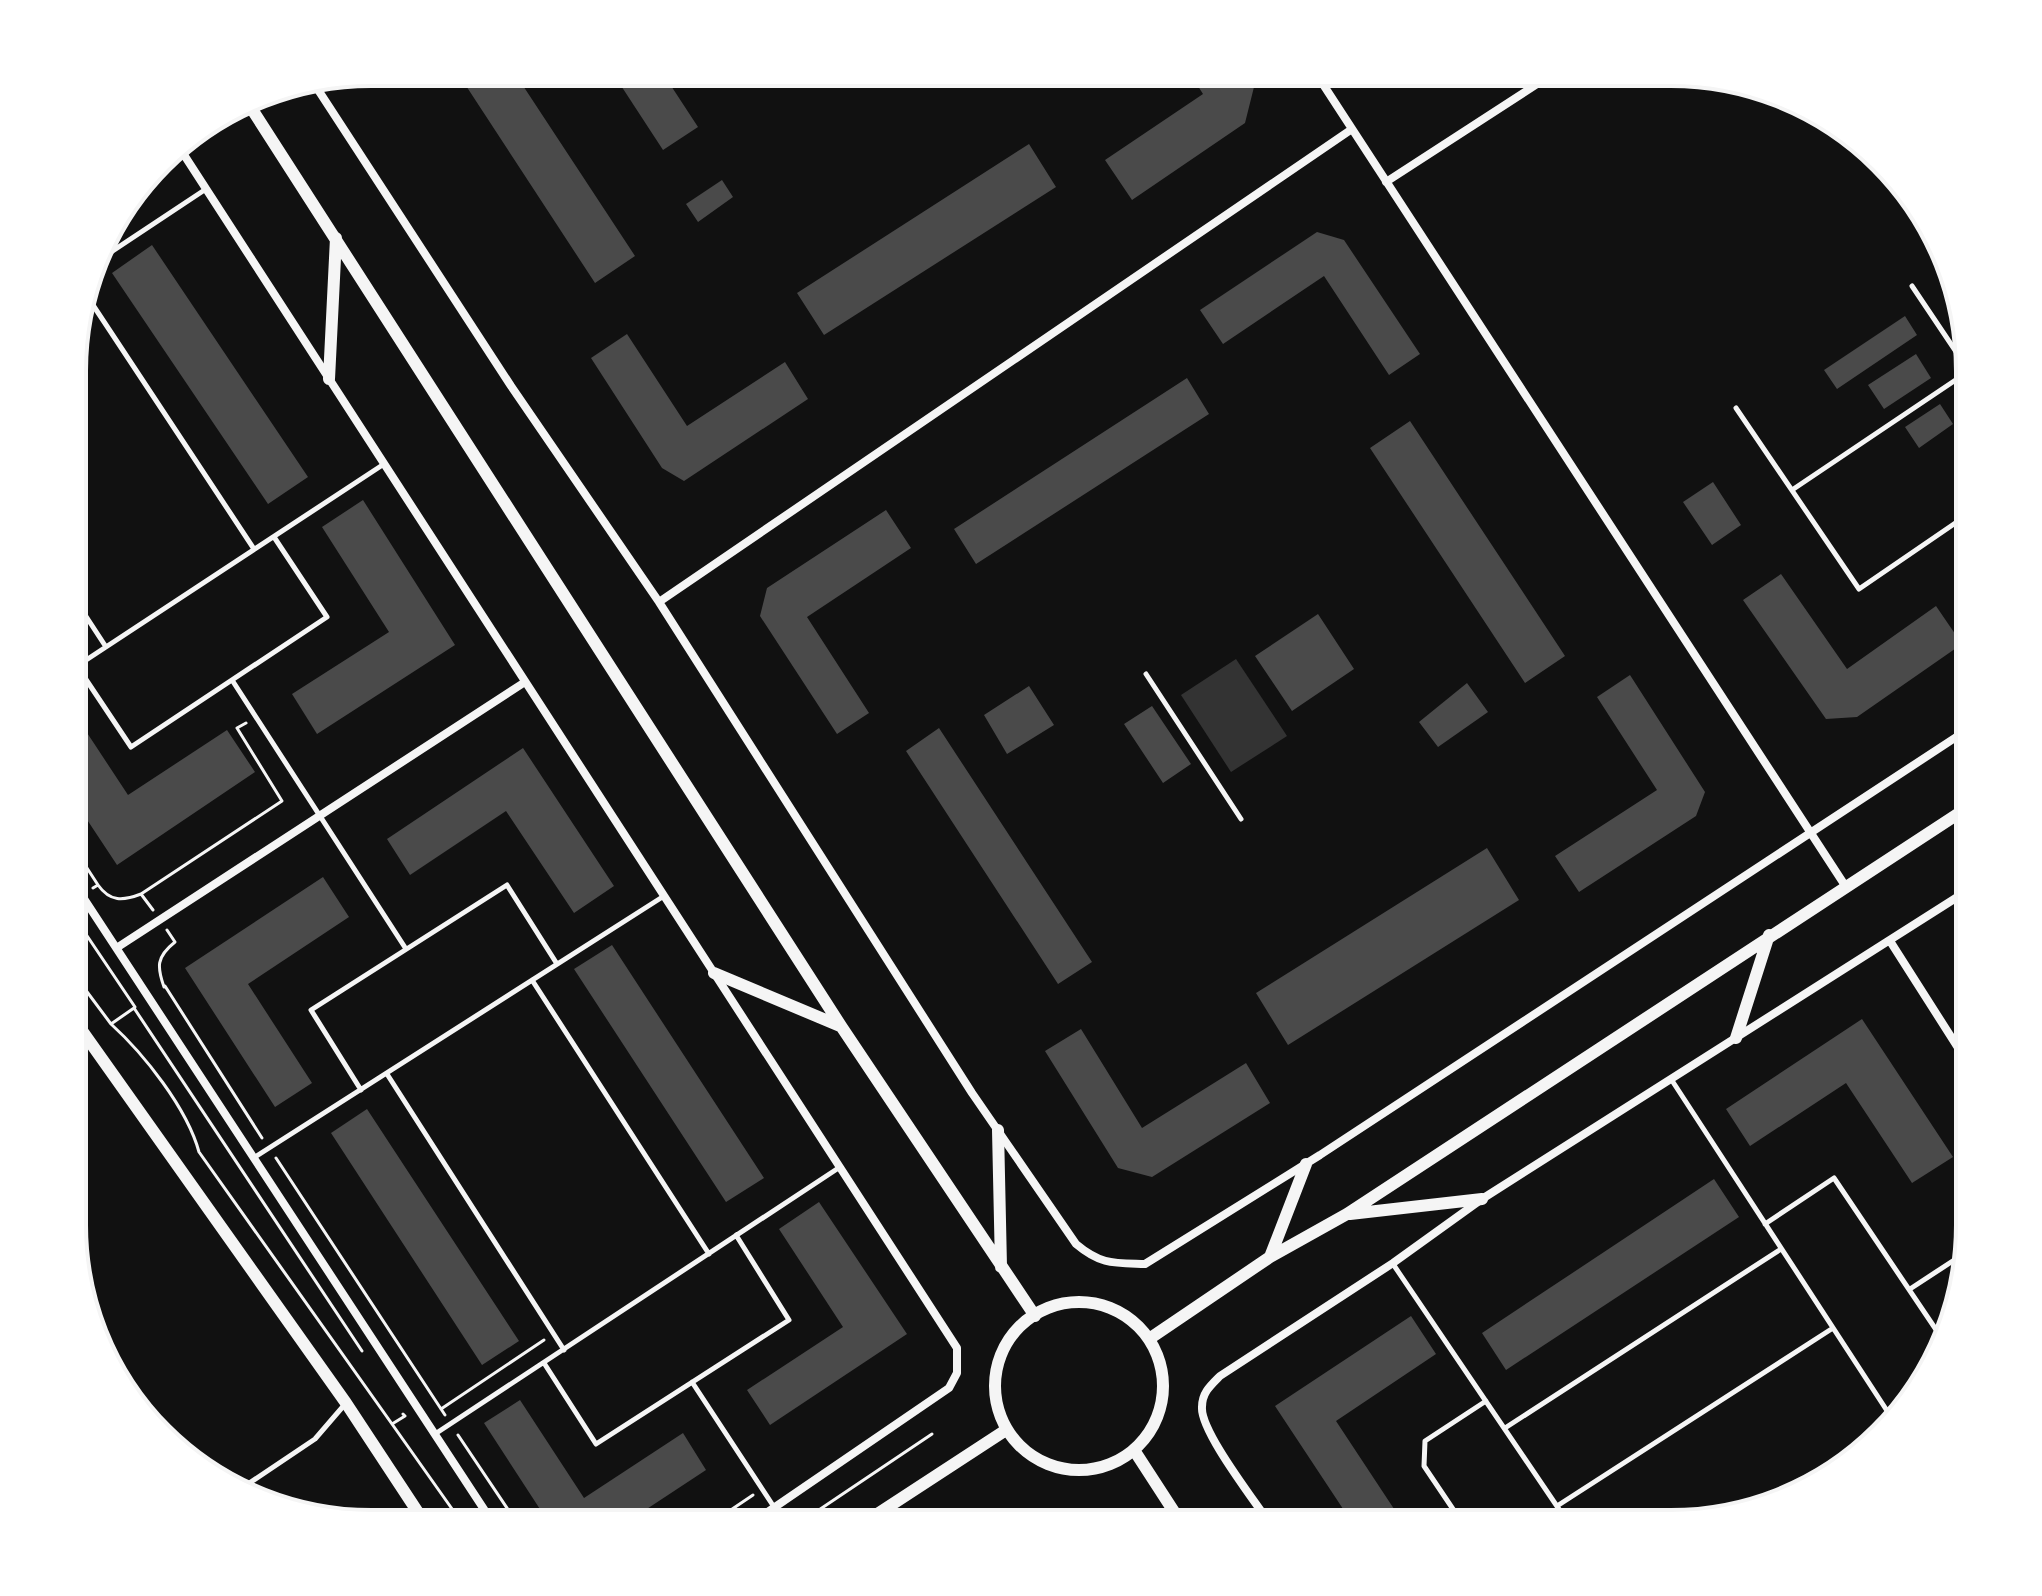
<svg xmlns="http://www.w3.org/2000/svg" width="2042" height="1596" font-family="'Golos Text',sans-serif">
<rect width="100%" height="100%" fill="#111"/>
<path fill="#333" d="M1236,659L1287,736L1231,772L1181,695Z"/>
<path fill="#4a4a4a" d="M457,72H514L635,256L595,283Z
M625,72H662L698,127L663,150L616,78Z
M1189,72H1244L1254,87L1245,123L1132,200L1105,160L1203,94Z
M1029,144L1056,187L824,335L797,293Z
M722,180L733,197L698,222L686,204Z
M1317,232L1344,240L1420,354L1389,375L1324,276L1223,344L1200,310Z
M152,245L308,477L268,504L112,273Z
M1905,316L1917,335L1837,389L1824,370Z
M627,334L687,426L785,362L808,399L684,481L662,468L591,358Z
M1916,354L1931,378L1884,409L1868,385Z
M1187,378L1209,414L976,564L954,529Z
M1940,404L1953,424L1919,448L1905,427Z
M1410,421L1565,656L1525,683L1370,448Z
M1713,482L1741,525L1712,545L1683,502Z
M363,500L455,645L317,734L292,694L389,632L322,527Z
M886,510L911,548L807,617L869,713L837,734L760,616L767,588Z
M1781,574L1847,669L1936,606L1962,644L1857,717L1826,719L1743,600Z
M1318,614L1354,669L1292,711L1255,656Z
M1630,675L1705,792L1696,816L1579,892L1555,856L1657,790L1597,697Z
M1467,683L1488,712L1438,747L1419,722Z
M1029,686L1054,725L1007,754L984,715Z
M1152,706L1191,764L1163,783L1124,724Z
M74,713L128,795L227,730L255,772L117,865L74,800Z
M939,728L1092,962L1058,984L906,751Z
M523,748L614,886L574,913L506,811L410,875L387,839Z
M1487,848L1519,900L1288,1045L1256,993Z
M323,877L349,917L248,984L312,1083L275,1107L185,968Z
M612,945L764,1178L726,1202L574,969Z
M1862,1019L1953,1157L1912,1183L1846,1083L1750,1146L1726,1109Z
M1081,1029L1142,1128L1246,1063L1270,1103L1152,1177L1118,1168L1045,1051Z
M367,1109L519,1341L482,1365L331,1133Z
M1714,1179L1739,1217L1506,1370L1482,1333Z
M819,1202L907,1334L770,1425L747,1390L843,1327L779,1229Z
M1411,1316L1436,1354L1336,1421L1400,1518L1391,1524H1353L1275,1406Z
M520,1400L584,1498L683,1433L706,1470L624,1524L549,1523L484,1423Z"/>
<g fill="none" stroke-linecap="round" stroke-linejoin="round">
<path stroke="#f5f5f5" stroke-width="3" d="M74,848L98,885
M93,888L98,885C110,902 123,901 141,894L153,910
M141,894L282,801L237,728L246,723
M73,915L135,1007
M73,973L111,1024
M165,986L262,1138
M164,987C157,967 156,957 175,942L167,930
M276,1158L445,1415
M362,1351L134,1008L111,1024C144,1054 187,1108 199,1152L392,1424
M441,1409L544,1340
M403,1414L405,1416L392,1424L462,1523
M458,1435L517,1523
M710,1524L753,1495
M798,1524L932,1434"/>
<path stroke="#f5f5f5" stroke-width="5" d="M99,260L206,189
M1912,286L1969,371
M87,296L254,549
M1736,408L1859,589L1970,513
M1792,490L1969,371
M74,598L106,647
M77,666L131,747L327,617L274,537
M74,668L384,464
M1146,674L1241,819
M232,680L406,949
M532,980L709,1254
M387,1074L564,1350
M1671,1079L1895,1423
M361,1090L311,1010L507,885L557,964
M255,1157L664,896
M1765,1224L1834,1178L1945,1343
M1393,1264L1569,1524
M1910,1289L1968,1251
M544,1363L596,1444L789,1320L736,1235
M692,1382L774,1507
M1505,1428L1781,1249
M435,1434L840,1167
M239,1490L315,1439L346,1403
M1767,1505L1894,1422
M1557,1506L1833,1328
M1463,1524L1424,1466L1425,1441L1486,1401"/>
<path stroke="#f5f5f5" stroke-width="8" d="M1315,72L1846,887
M313,82L511,386L659,602L972,1093L1076,1244C1101,1265 1114,1263 1145,1264L1320,1155L1970,728
M177,144L957,1348V1373L949,1388L750,1524
M1386,182L1554,73
M659,602L1352,129
M73,882L493,1523
M1890,941L1969,1065
M118,947L525,682
M1270,1524C1255,1501 1200,1431 1202,1407C1202,1393 1210,1386 1220,1376L1393,1263L1482,1199L1970,889"/>
<path stroke="#f5f5f5" stroke-width="12" d="M248,103L841,1026L1035,1316
M329,379L336,238
M714,973L840,1026
M73,1018L346,1403L425,1523
M1736,1038L1769,935
M998,1130L1001,1267
M1350,1214L1482,1199
M1270,1257L1306,1164
M995 1386a84 84 0 1 1 168 0a84 84 0 1 1-168 0Z
M1149,1339L1270,1257L1347,1214L1970,806
M1134,1450L1182,1524
M862,1524L1006,1430"/>
</g>
<path d="M0 0H2042V1596H0ZM371 86H1671A285 285 0 0 1 1956 371V1225A285 285 0 0 1 1671 1510H371A285 285 0 0 1 86 1225V371A285 285 0 0 1 371 86Z" fill="#fff" fill-rule="evenodd"/>
<path fill="none" stroke="#f5f5f5" stroke-width="4" d="M371 86H1671A285 285 0 0 1 1956 371V1225A285 285 0 0 1 1671 1510H371A285 285 0 0 1 86 1225V371A285 285 0 0 1 371 86Z"/>
</svg>
